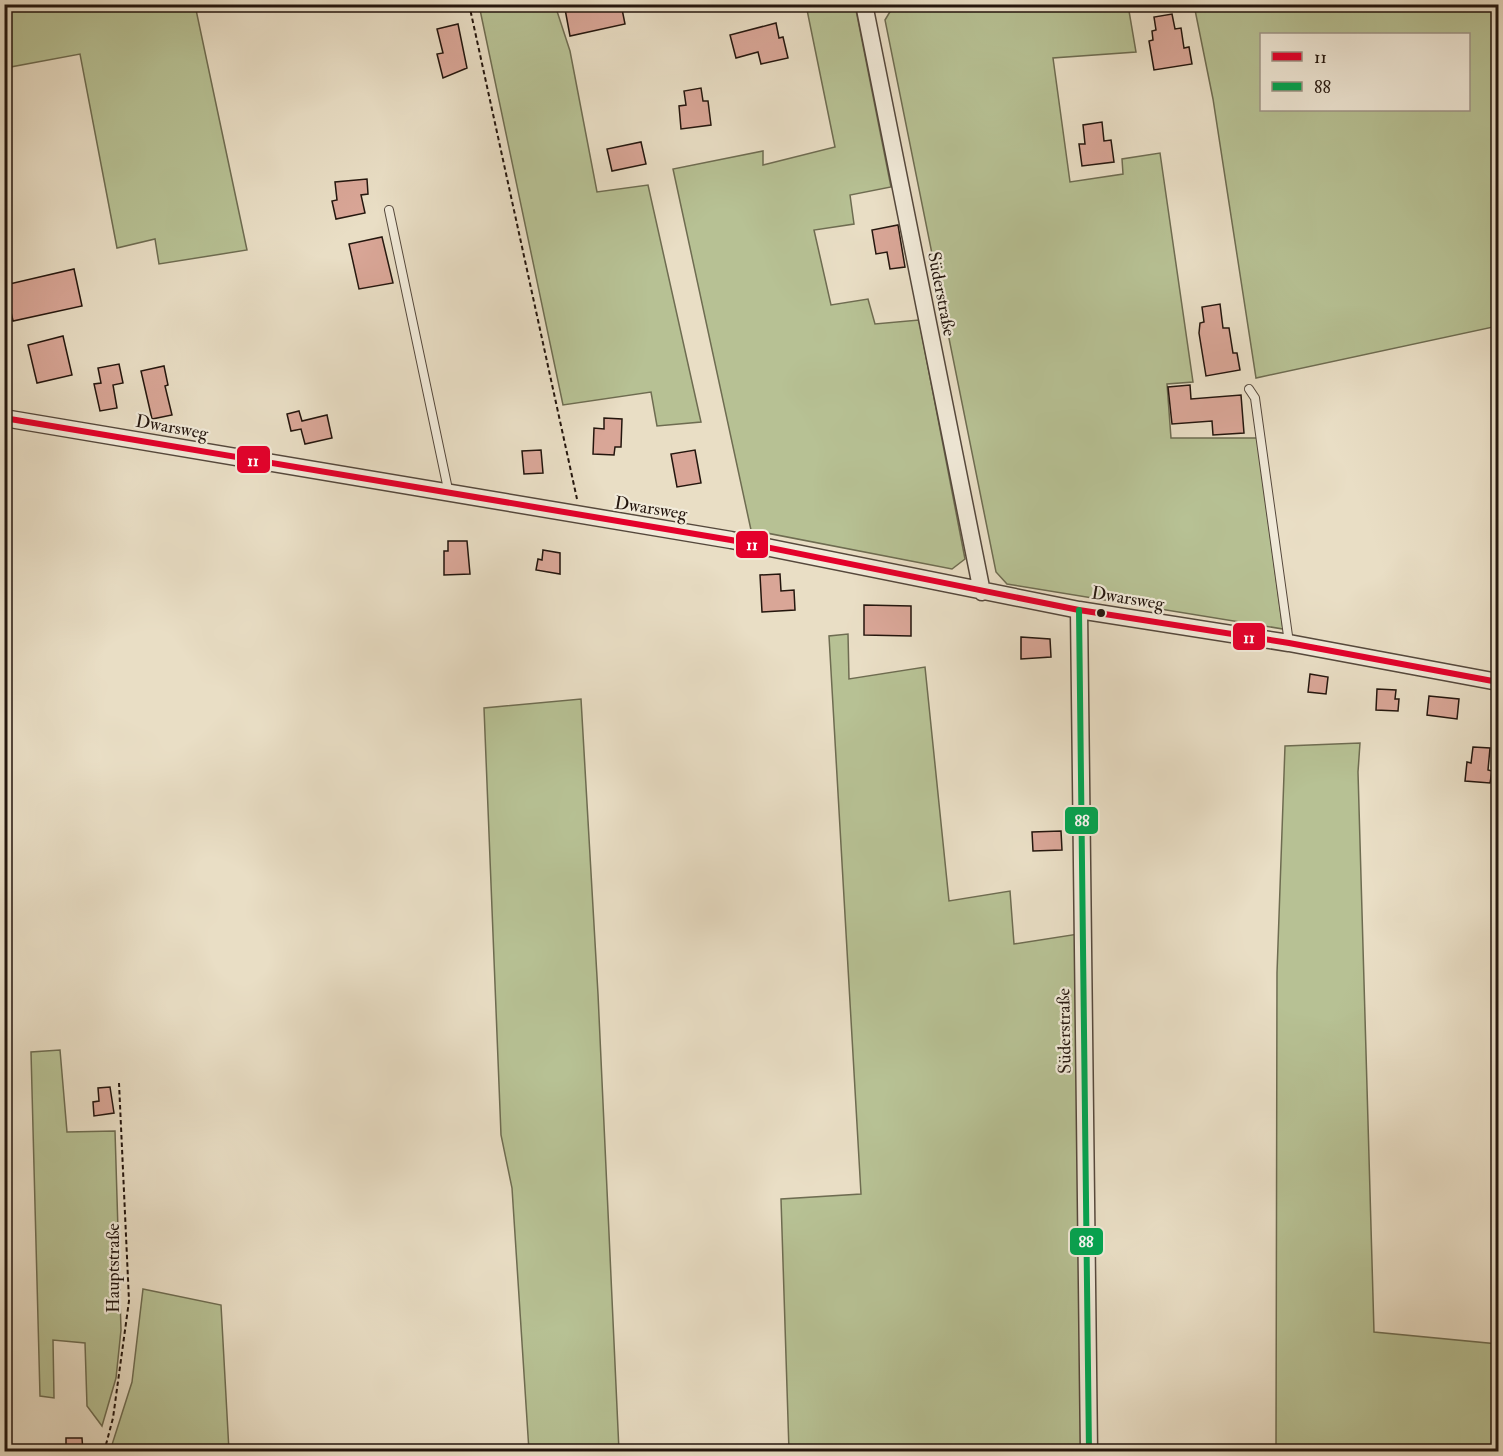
<svg xmlns="http://www.w3.org/2000/svg" width="1503" height="1456" font-family="'IM FELL Double Pica',serif">
<rect width="100%" height="100%" fill="#e9dec5"/>
<filter id="stains"><feTurbulence type="fractalNoise" baseFrequency=".00333" numOctaves="4"/><feColorMatrix values="0 0 0 0 .2 0 0 0 0 .09 0 0 0 0 .02 0 0 0 .5 -.17"/></filter>
<radialGradient id="worn" r=".72"><stop offset=".6" stop-color="#630" stop-opacity="0"/><stop offset="1" stop-color="#630" stop-opacity=".3"/></radialGradient>
<path fill="#b7c194" stroke="#6e6c51" stroke-width="1.5" fill-rule="evenodd" d="M4,5H195L247,250L159,264L155,239L117,248L80,54L5,68Z
M479,5H555L570,51L597,192L648,185L701,422L657,426L651,392L563,405Z
M806,5H855L891,187L850,195L854,224L814,230L831,305L868,299L875,324L919,320L965,559L952,569L751,530L673,169L763,151V165L835,147Z
M1013,5H1128L1136,52L1053,58L1070,182L1123,174L1122,159L1160,153L1193,382L1167,384L1171,438H1257L1283,629L1007,584L996,572L885,20L891,10Z
M1194,5H1495L1498,13V326L1256,378L1213,99ZM1262,34H1468V110H1262Z
M848,634L849,679L925,667L949,901L1010,891L1014,944L1078,934L1084,1451H789L781,1199L861,1194L829,636Z
M581,699L598,994L619,1451H529L512,1188L501,1135L484,708Z
M1360,743L1358,772L1374,1332L1498,1344V1451H1276L1277,973L1285,746Z
M60,1050L67,1132L115,1131L121,1330L116,1378L102,1426L87,1406L85,1343L53,1340L54,1398L40,1396L31,1052Z
M143,1289L221,1305L229,1451H110L132,1382Z"/>
<path fill="#d9a697" stroke="#24160e" stroke-width="1.5" d="M585,4H621L625,24L570,36L565,9Z
M1172,14L1175,29L1181,28L1184,48L1189,47L1192,64L1154,70L1149,41L1153,40L1152,31L1156,30L1154,17Z
M776,23L779,38L783,37L788,58L761,64L758,52L736,58L730,35Z
M458,24L467,68L443,78L437,54L443,53L437,29Z
M701,88L703,101H708L711,125L681,129L679,106L686,105L684,91Z
M1102,122L1104,141L1111,140L1114,162L1082,166L1079,144H1085L1083,125Z
M641,142L646,164L612,171L607,149Z
M367,179L368,194L361,195L365,213L336,219L332,201L337,200L335,182Z
M898,225L905,267L890,269L887,252L876,254L872,230Z
M382,237L393,283L359,289L349,244Z
M74,269L82,306L13,321L5,285Z
M1220,304L1223,328H1229L1233,353H1237L1240,370L1206,376L1199,333L1200,323L1204,322L1202,307Z
M63,336L72,375L37,383L28,345Z
M119,364L123,383L113,385L117,408L100,411L94,384L101,383L98,368Z
M164,366L168,385L165,386L172,415L152,419L141,371Z
M1190,385L1191,399L1241,395L1244,433L1213,435L1212,421L1172,424L1168,387Z
M299,411L302,421L327,415L332,438L305,444L301,429L291,431L287,414Z
M604,418L622,419L621,447H615L614,455L593,454L594,428L604,429Z
M541,450L543,473L524,474L522,451Z
M695,450L701,483L677,487L671,454Z
M448,541H467L470,574L444,575V551H448Z
M543,550L560,553V574L536,570L538,559L542,560Z
M780,574L781,591L794,590L795,610L762,612L760,575Z
M864,605L911,606V636L864,635Z
M1021,637L1050,639L1051,657L1021,659Z
M1310,674L1328,677L1326,694L1308,692Z
M1377,689L1396,690L1395,699H1399L1398,711L1376,710Z
M1429,696L1459,699L1457,719L1427,715Z
M1473,747L1490,748L1488,770L1492,771L1490,783L1465,781L1467,762L1471,763Z
M1061,831L1062,850L1033,851L1032,832Z
M110,1087L114,1113L94,1116L93,1102L99,1101L98,1088Z
M66,1438H82L83,1452H66Z"/>
<g fill="none" stroke-linecap="round" stroke-linejoin="round">
<defs>
<path id="service" d="M389,210L449,494
M1249,389L1255,398L1289,643"/>
<path id="minor" d="M864,4L982,592
M4,418L731,540L1079,610L1289,643L1498,682
M1079,610L1089,1452"/>
</defs>
<use href="#service" stroke="#55483c" stroke-width="10"/>
<use href="#minor" stroke="#55483c" stroke-width="19"/>
<path stroke="#24160e" stroke-width="2" stroke-dasharray="4.5 3" stroke-linecap="butt" d="M469,4L577,499
M104,1452L113,1418L129,1301L119,1083"/>
<use href="#service" stroke="#f1ead9" stroke-width="8"/>
<use href="#minor" stroke="#f1ead9" stroke-width="16"/>
<defs>
<path id="bus-1" d="M4,418L731,540L1079,610L1289,643L1498,682"/>
<path id="bus-2" d="M1079,610L1089,1452"/>
</defs>
<use href="#bus-1" stroke="#f1ead9" stroke-width="10"/>
<use href="#bus-2" stroke="#f1ead9" stroke-width="10"/>
<use href="#bus-1" stroke="#e4002b" stroke-width="6"/>
<use href="#bus-2" stroke="#00a651" stroke-width="6"/>
</g>
<circle fill="#24160e" stroke="#f1ead9" stroke-width="2" cx="1101" cy="613" r="5"/>
<g text-anchor="middle" stroke-width="4.5" stroke-linejoin="round" paint-order="stroke">
<g font-size="18" fill="#24160e" stroke="#f1ead9">
<text transform="translate(942 294) rotate(79)" y="6">Süderstraße</text>
<text transform="translate(172 427) rotate(10)" y="6">Dwarsweg</text>
<text transform="translate(651 508) rotate(9)" y="6">Dwarsweg</text>
<text transform="translate(1128 598) rotate(9)" y="6">Dwarsweg</text>
<text transform="translate(1064 1031) rotate(-91)" y="6">Süderstraße</text>
<text transform="translate(113 1268) rotate(-90)" y="6">Hauptstraße</text>
</g>
</g>
<g stroke="#f1ead9" stroke-width="2">
<rect x="236" y="445" width="35" height="29" rx="6" fill="#e4002b"/>
<rect x="735" y="530" width="34" height="29" rx="6" fill="#e4002b"/>
<rect x="1232" y="622" width="34" height="29" rx="6" fill="#e4002b"/>
<rect x="1064" y="806" width="35" height="29" rx="6" fill="#00a651"/>
<rect x="1069" y="1227" width="35" height="29" rx="6" fill="#00a651"/>
</g>
<g font-size="16" text-anchor="middle" font-weight="bold" fill="#fff">
<text x="253" y="466">11</text>
<text x="752" y="550">11</text>
<text x="1249" y="643">11</text>
<text x="1082" y="826">88</text>
<text x="1086" y="1247">88</text>
</g>
<rect width="1503" height="1456" fill="none" stroke="#e9dec5" stroke-width="24"/>
<rect x="6" y="6" width="1491" height="1444" fill="none" stroke="#24160e" stroke-width="3"/>
<rect x="12" y="12" width="1479" height="1432" fill="none" stroke="#24160e" stroke-width="1.5"/>
<rect x="1260" y="33" width="210" height="78" fill="#f1ead9" stroke="#9f9588" stroke-width="1.5"/>
<rect x="1272" y="52" width="30" height="9" fill="#e4002b" stroke="#9f9588" stroke-width="1.5"/>
<text x="1314" y="63" font-size="18" fill="#24160e">11</text>
<rect x="1272" y="82" width="30" height="9" fill="#00a651" stroke="#9f9588" stroke-width="1.5"/>
<text x="1314" y="93" font-size="18" fill="#24160e">88</text>
<rect width="100%" height="100%" filter="url(#stains)"/>
<rect width="100%" height="100%" fill="url(#worn)"/>
</svg>
